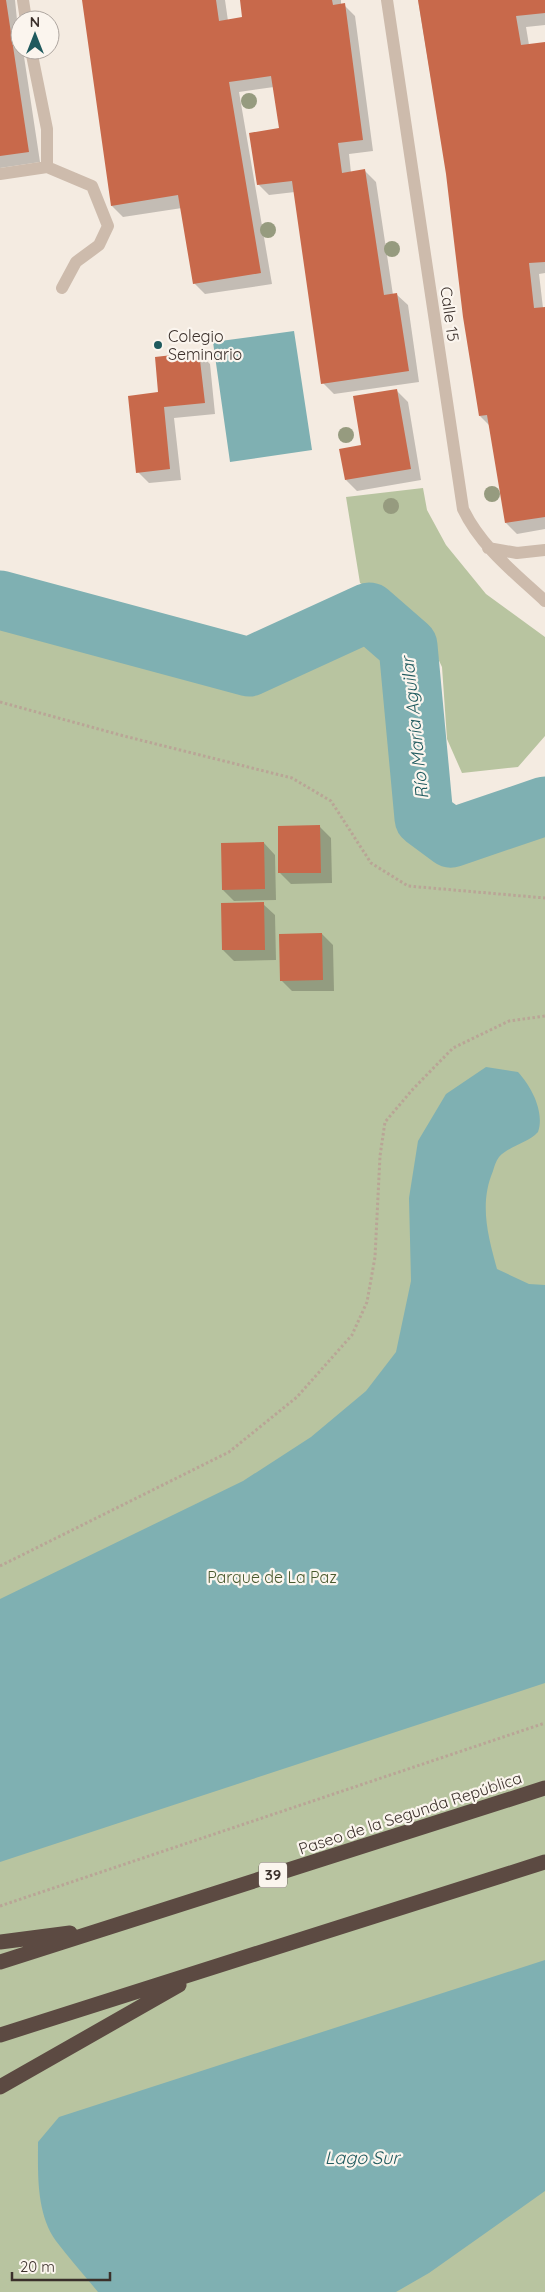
<svg xmlns="http://www.w3.org/2000/svg" width="545" height="2292" font-family="Quicksand,sans-serif">
<rect width="100%" height="100%" fill="#f4ebe1"/>
<path fill="#b8c4a0" d="M423,488L427,510L446,545L486,594L545,637V736L518,767L462,773L447,739L442,667L419,618L360,583L346,497Z
M0,626L232,683L278,678L361,639L387,662L410,823L437,863L545,830V2292H0Z"/>
<path fill="#7fb0b2" d="M294,331L312,450L230,462L213,342Z
M486,1067L518,1072C531,1086 545,1112 538,1132C528,1143 509,1146 499,1157C496,1161 494,1167 493,1171C479,1204 488,1236 497,1269L529,1284L545,1285V1683L0,1862V1599L243,1481L311,1437L366,1391L396,1352L411,1281L409,1198L418,1141L446,1094Z
M545,1960V2191L429,2273L396,2292H98C84,2275 69,2258 56,2241C36,2213 38,2174 38,2142L59,2117Z"/>
<path fill="#0003" d="M0,0H15L20,50H23L40,162L0,168Z
M84,0H225L228,21L244,19L241,0H341V5H344L355,16L373,151L349,154L351,173L365,171L376,182L393,295L396,294L408,305L419,382L334,394L323,383L295,192L269,195L258,184L281,129L274,87L239,92L272,284L205,294L194,283L182,208L123,217L112,206Z
M418,0H545V25L526,27L529,45L545,43V273L539,274L543,308H545V529L517,534L506,523L490,426L480,416L447,174Z
M199,353L210,364L215,414L174,418L181,480L149,483L138,472L160,394Z
M396,390L408,402L421,480L357,491L346,480Z
M320,827L331,838L332,883L291,884L280,873Z
M264,843L275,855L276,900L234,901L223,890Z
M263,904L275,915L276,960L234,961L223,950Z
M322,934L333,945L334,991H292L281,980Z"/>
<g fill="none" stroke-linecap="round" stroke-linejoin="round">
<path stroke="#7fb0b2" stroke-width="59" d="M0,600L249,667L369,612L408,646L424,818L451,838L545,806"/>
</g>
<path fill="#c8694b" d="M0,0H6L29,152L0,156Z
M82,0H216L219,21L242,17L240,0H332L333,5L345,3L363,140L338,143L342,173L365,169L384,295L397,293L409,371L321,384L292,181L257,185L249,133L279,128L271,76L229,82L261,273L193,284L178,195L111,206Z
M418,0H545V13L516,16L521,45L545,42V262L529,263L534,308L545,307V517L505,523L487,415L479,416L463,317L446,174Z
M199,352L205,403L164,407L170,469L136,473L128,396L158,392L155,357Z
M397,389L411,469L345,480L339,449L361,445L353,396Z
M320,825L321,873H278V826Z
M264,842L265,889L222,890L221,843Z
M264,902L265,950H222L221,903Z
M322,933L323,980L280,981L279,934Z"/>
<g fill="none" stroke-linecap="round" stroke-linejoin="round">
<path stroke="#b9a596" stroke-width="3" stroke-dasharray="2.5 2.5" stroke-linecap="butt" d="M0,702L124,736L292,778L331,801L371,863L408,886L545,898
M0,1566L229,1452L297,1397L352,1335L367,1302L375,1257L380,1156L385,1122L413,1089L453,1048L509,1021L545,1016
M0,1906L545,1723"/>
<path stroke="#cdbbac" stroke-width="12" d="M23,0L26,20
M387,0L463,509C481,547 515,573 545,601
M47,167L92,186L108,226L99,245L76,262L62,288
M0,174L47,167V129L31,50
M488,548L517,553L545,550"/>
<path stroke="#5c4a42" stroke-width="15" d="M0,1942L70,1933
M0,1962L545,1788
M0,2035L545,1862
M0,2087L179,1985"/>
</g>
<g fill="#969b7f">
<circle cx="249" cy="101" r="8"/>
<circle cx="268" cy="230" r="8"/>
<circle cx="392" cy="249" r="8"/>
<circle cx="346" cy="435" r="8"/>
<circle cx="492" cy="494" r="8"/>
<circle cx="391" cy="506" r="8"/>
</g>
<circle fill="#1f5a5e" stroke="#fbf5ee" stroke-width="2" cx="158" cy="345" r="5"/>
<g text-anchor="middle" stroke-width="4.5" stroke-linejoin="round" paint-order="stroke">
<rect fill="#fbf5ee" stroke="#756b66" stroke-width="1" x="259" y="1862.5" width="28" height="25" rx="4"/>
<g font-size="15" font-weight="bold" fill="#3b302b">
<text x="273" y="1880">39</text>
</g>
<g font-size="16" fill="#3b302b" stroke="#fbf5ee">
<text transform="translate(450 314) rotate(82)" y="6">Calle 15</text>
<text transform="translate(410 1813) rotate(-18)" y="6">Paseo de la Segunda República</text>
</g>
<g font-size="16" fill="#3b302b" stroke="#fbf5ee" text-anchor="start">
<text x="168" y="342">Colegio<tspan x="168" dy="18">Seminario</tspan></text>
</g>
<g font-size="16" fill="#4a5a2e" stroke="#fbf5ee">
<text x="272" y="1583">Parque de La Paz</text>
</g>
<g font-size="18" font-style="italic" fill="#1f5a5e" stroke="#fbf5ee">
<text transform="translate(415 728) rotate(-96)" y="6">Río María Aguilar</text>
<text x="362" y="2164">Lago Sur</text>
</g>
</g>
<g transform="translate(35 35)"><circle r="24" fill="#fbf5ee" stroke="#aea6a0"/>
<path d="M0-4L9 19L0 12L-9 19Z" fill="#1f5a5e"/>
<text y="-8" font-size="14" font-weight="bold" text-anchor="middle" fill="#3b302b">N</text>
</g>
<path d="M12 2272v8h98v-8" fill="none" stroke="#3b302b" stroke-width="2.5"/>
<text x="20" y="2272" font-size="15" fill="#3b302b" stroke="#fbf5ee" stroke-width="4" paint-order="stroke">20 m</text>
</svg>
